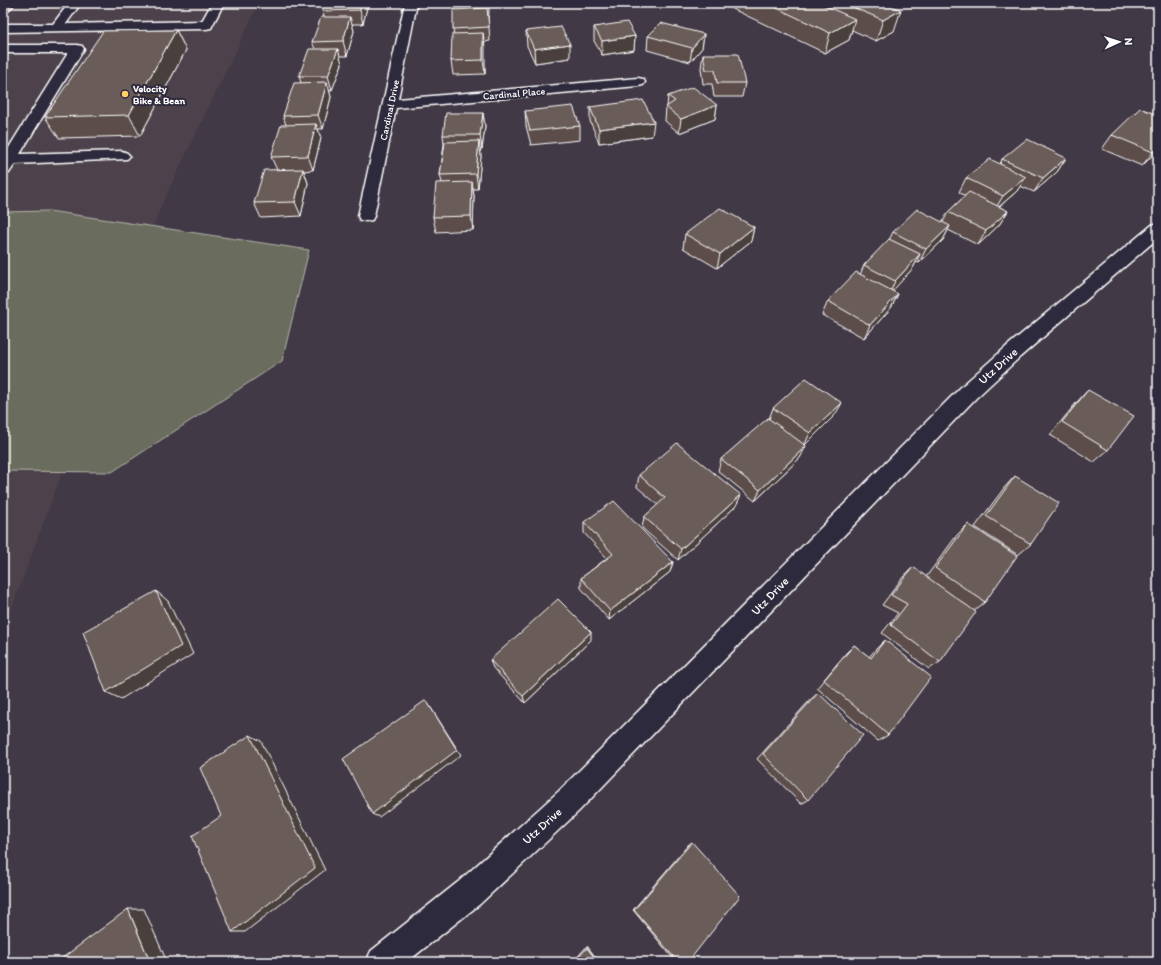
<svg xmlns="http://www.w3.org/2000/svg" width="1161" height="965" font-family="Itim,sans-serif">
<rect width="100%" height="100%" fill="#413945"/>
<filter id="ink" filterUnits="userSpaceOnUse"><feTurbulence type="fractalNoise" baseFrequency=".025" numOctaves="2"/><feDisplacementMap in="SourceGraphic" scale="8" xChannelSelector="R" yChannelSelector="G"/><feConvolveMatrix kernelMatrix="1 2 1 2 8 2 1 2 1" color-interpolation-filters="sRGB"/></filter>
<g filter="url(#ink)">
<path fill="#4d434b" d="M9,3H259L160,208L3,632V9Z"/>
<path fill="#6b6c5d" stroke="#b5b6ae" d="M49,211L309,250L282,361L112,472L3,471V212Z"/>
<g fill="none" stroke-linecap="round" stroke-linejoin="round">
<defs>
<path id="minor" d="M69,3H81L66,24L202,21L212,3H224L211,28L206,29L3,32V24H53Z
M405,3H417L398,99L638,78L643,79L645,82L643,85L638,86L396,108L374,216L372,220L366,221L360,220L358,216Z
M3,45H77L82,46L84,49L20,154L122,151L127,153L130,156L127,159L15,164L9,173L3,175V157L68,53H3Z
M1158,223V238L1020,357L976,398L579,811L480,904L407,962H366L371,951L458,882L559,791L962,386L1006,347L1152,225Z"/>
<path id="major" d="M3,3H15L7,12L3,13Z"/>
</defs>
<use href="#minor" stroke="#fff" stroke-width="3"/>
<use href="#major" stroke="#fff" stroke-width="3"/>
<use href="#minor" fill="#2f2a3d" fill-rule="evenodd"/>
<use href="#major" fill="#746b55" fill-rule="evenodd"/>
</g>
<path fill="#5b4e4c" stroke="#fff" d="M368,3L363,24H352L354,31L347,56H339L342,64L332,90H329L331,97L323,129H318L321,138L313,170L304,171L308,183L301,216L261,218L254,203L277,170L271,157L286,125L283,116L301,83L299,76L315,49L312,42L324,17L322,11Z
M454,3H489V14H488L490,41L484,42L485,74L453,75L451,61L454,34L453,29L455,10Z
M720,3H884L894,31L876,41L852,30L849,40L825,53Z
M594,27L635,36L634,50L602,55L594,41Z
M176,30L186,50L140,136L59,138L45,117Z
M526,31L570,58L535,63L527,46Z
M704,34L702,48L690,62L647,50L648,36Z
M703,54L745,83L742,97H714L712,84H703L701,68Z
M668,96L717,105L715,119L679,133L665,121L666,107L667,106Z
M590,107L652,136L599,143L590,121Z
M525,111L580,126V140L531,145L526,126Z
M483,113L485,127L482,149H480L481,156L478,189H473L474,196L473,230L436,232L433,217L442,183L440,175L444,144L443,135Z
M1112,135L1158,150L1142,166L1102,149Z
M1066,158L1057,172L1034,192L1020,186L1017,191L999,207L1008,211L999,225L978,245L948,230L943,240L919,263L916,262L913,268L892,291L898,294L891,308L864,338L822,315L828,301L860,275L864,265L889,240L893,232L943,222L948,212L965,196L959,192L966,178L1000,164L1002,159Z
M754,227L751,241L717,268L683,248L685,234Z
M1088,390L1108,450L1094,462L1050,435L1076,403Z
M773,408L835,415L805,445L800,458L755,501L718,471L721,459L769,419Z
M639,475L736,506L678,560L642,528L644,517L658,505L637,487Z
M1015,476L1031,544L1018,555L975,527L1004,488Z
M584,522L673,562L670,572L609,620L581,588V578L607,558L584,533Z
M968,524L985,602L974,611L940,662L929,669L882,633L898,613L882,605L903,577L913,567L926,577L957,535Z
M591,640L525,703L493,668L490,660Z
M885,640L888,735L878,741L817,688L846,653L854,645L869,657L876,649Z
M818,693L808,800L801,804L757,759L810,700Z
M692,842L688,962H676L633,910L688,845Z
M587,946L599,962H573Z"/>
<path fill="#4a403e" stroke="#fff" d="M362,3H368L363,24L360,10Z
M901,10L894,31L876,41L883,20Z
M350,17L354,31L347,56L343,41Z
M855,19L849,40L825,53L830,33Z
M176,30L186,50L140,136L129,115Z
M483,33L485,47V74L483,60Z
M704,34L702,48L690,62L692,48Z
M635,36L634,50L602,55V41Z
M570,44V58L535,63L534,49Z
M338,49L342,64L332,90L328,76Z
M327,82L331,97L323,129L318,115Z
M717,105L715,119L679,133L681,119Z
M483,113L485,127L482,149L480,135Z
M654,122L652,136L599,143V129Z
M316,124L321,138L313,170L308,156Z
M479,141L481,156L478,189L476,174Z
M1158,147V150L1142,166L1153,152Z
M1066,158L1057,172L1034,192L1043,178Z
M303,169L308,183L301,216L295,202Z
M1026,177L1017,191L994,211L1003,196Z
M472,182L474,196L473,230L471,216Z
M1008,211L999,225L978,245L986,231Z
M950,226L943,240L919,263L926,249Z
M754,227L751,241L717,268L720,254Z
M920,254L913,268L889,295L895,281Z
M898,294L891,308L864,338L870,325Z
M842,403L835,415L804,446L810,433Z
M806,446L800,458L755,501L760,490Z
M741,495L736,506L678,560L681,549Z
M673,562L670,572L609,620L610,611Z
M156,591L168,601L193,654L121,699L106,692Z
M591,632V640L525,703L523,696Z
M426,700L461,755L379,817L372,814Z
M250,735L261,741L325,870L245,932H232Z
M128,909H144L167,962H150Z
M587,946L599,962H598L587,948Z"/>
<path fill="#6a5b58" stroke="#fff" d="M324,3H362L360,10L322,11Z
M766,3H819L855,19L830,33Z
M843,3H884L901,10L883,20Z
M487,8L489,27L453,29V10Z
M321,17H350L343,41L312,42Z
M627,22L635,36L602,41L594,27Z
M661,23L704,34L692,48L648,36Z
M561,27L570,44L534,49L526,31Z
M176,30L129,115L45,117L103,31Z
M483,33V60L451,61L452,34Z
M309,49H338L328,76H299Z
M703,54H738L745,83H717L715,70H706Z
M327,82L318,115L283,116L294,83Z
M693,87L717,105L681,119L666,107L675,101L668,96Z
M643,100L654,122L599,129L590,107Z
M573,106L580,126L530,131L525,111Z
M1140,108L1158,115V147L1153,152L1112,135Z
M446,113H483L480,135H443Z
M316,124L308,156L271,157L281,125Z
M1027,139L1066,158L1043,178L1002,159Z
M479,141L476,174L440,175L445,142Z
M990,159L1026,177L1003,196L966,178Z
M303,169L295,202L254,203L264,170Z
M472,182L471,216L433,217L436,183Z
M969,192L1008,211L986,231L948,212Z
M720,208L754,227L720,254L685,234Z
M917,209L950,226L926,249L893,232Z
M889,239L920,254L895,281L864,265Z
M856,272L898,294L870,325L828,301Z
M806,378L842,403L810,433L773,408Z
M1088,390L1134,416L1108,450L1062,422Z
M768,418L806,446L760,490L721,459Z
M677,443L741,495L681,549L644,517L665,498L639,475Z
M1015,476L1059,503L1031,544L986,516Z
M614,501L673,562L610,611L581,578L613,554L584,522Z
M968,524L1017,556L985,602L935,568Z
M913,567L976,612L940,662L891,625L907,604L891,595Z
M156,591L181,646L106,692L83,632Z
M558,599L591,632L523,696L490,660Z
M885,640L931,677L888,735L824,680L854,645L871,658Z
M818,693L863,735L808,800L763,754Z
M426,700L457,750L372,814L343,759Z
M250,735L315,868L232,932L192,836L221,816L200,768Z
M692,842L740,896L688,962H678L634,910Z
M128,909L150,962H57Z
M587,948L598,962H574Z"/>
</g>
<circle fill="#ffd166" stroke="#2f2a3d" stroke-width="1.5" cx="125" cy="94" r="4"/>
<g text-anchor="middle" stroke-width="4" stroke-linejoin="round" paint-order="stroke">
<g font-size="10" font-weight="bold" fill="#fff" stroke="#2f2a3d" text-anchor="start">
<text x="133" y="92">Velocity<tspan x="133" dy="12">Bike &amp; Bean</tspan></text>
</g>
<g font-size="10" fill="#fff" stroke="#2f2a3d">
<text transform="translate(514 93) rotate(-5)" y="4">Cardinal Place</text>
<text transform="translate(389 110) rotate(-78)" y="4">Cardinal Drive</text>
</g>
<g font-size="12" fill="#fff" stroke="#2f2a3d">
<text transform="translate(998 366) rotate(-42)" y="4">Utz Drive</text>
<text transform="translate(770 596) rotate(-46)" y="4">Utz Drive</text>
<text transform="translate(542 826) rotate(-42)" y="4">Utz Drive</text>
</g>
</g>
<rect width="1161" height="965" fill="none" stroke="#2f2a3d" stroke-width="16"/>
<rect x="8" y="8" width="1145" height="949" fill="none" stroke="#fff" stroke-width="1.5" filter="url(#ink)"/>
<g transform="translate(1119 42) rotate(87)" stroke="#2f2a3d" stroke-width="3" paint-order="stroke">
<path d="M0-3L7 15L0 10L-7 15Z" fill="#ffffff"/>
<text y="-6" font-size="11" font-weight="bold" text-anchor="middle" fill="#ffffff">N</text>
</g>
</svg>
